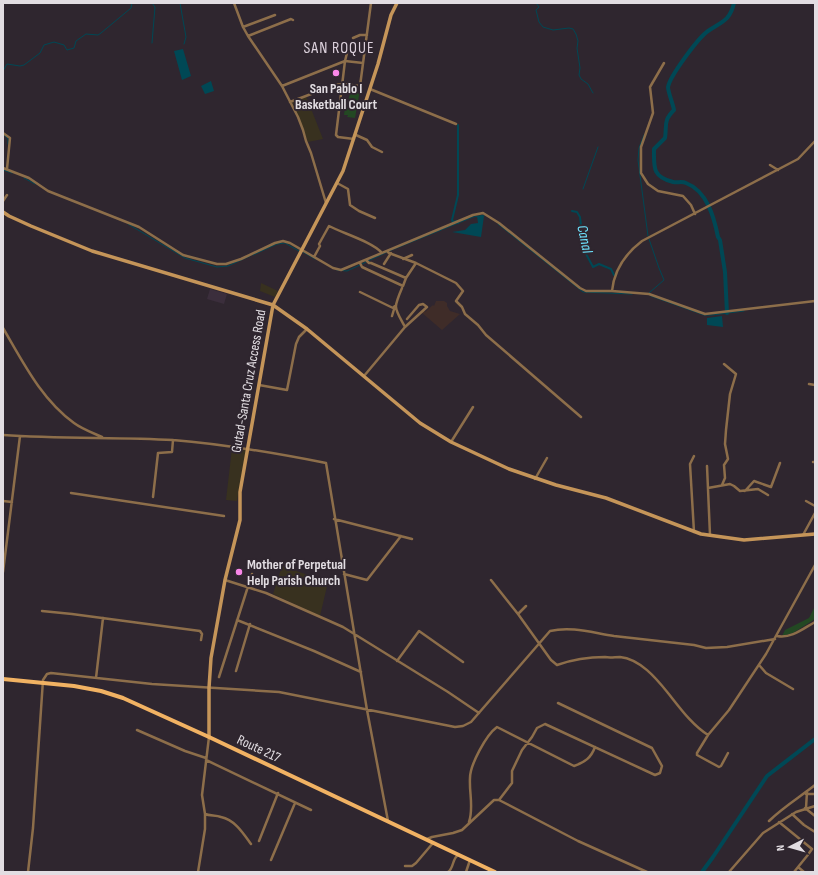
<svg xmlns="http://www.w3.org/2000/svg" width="818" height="875" font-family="'Sofia Sans Condensed',sans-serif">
<rect width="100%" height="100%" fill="#2f262f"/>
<path fill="#3b2e3c" d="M210,289L227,294L224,304L207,299Z"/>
<path fill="#3f2c28" d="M436,301H444L447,303V306L450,311L460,314L442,330L421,312L424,310L425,312L433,305L434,306Z"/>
<path fill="#38311f" d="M306,96L323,139L308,142L292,102Z
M261,283L278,291L275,297L260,291Z
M232,448L246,450L237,501L226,500Z
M282,566L328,582L320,616L273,594Z"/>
<path fill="#234823" d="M351,90H360L355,118L347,117L348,115H344L345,108L347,105Z
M815,606V619L793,633L782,636L785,630L809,618Z"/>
<path fill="#004855" d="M183,49L191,76L182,80L174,51Z
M211,81L214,91L205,94L201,86Z
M477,216H484L481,237L452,232L465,230L471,224L478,223Z
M722,316L723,327L707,325V318Z"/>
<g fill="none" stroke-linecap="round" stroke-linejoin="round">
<path stroke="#004855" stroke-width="1" d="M180,3L186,37L184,44
M536,3L539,7L536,10L539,22L543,27L553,30L569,28L573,29L576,34L578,41L577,48L580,68L579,75L581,79L588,84L593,93
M152,43L155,7L152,3
M3,71L7,64L20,66L24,65L40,53L44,45L54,42L64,45L67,50L74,48L76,41L86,34L98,35L101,33L131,8L132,3
M4,135L8,139V144
M644,135L639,148L638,160L648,236
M3,170L12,173
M24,178L35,184
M583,189L598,147
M128,224L185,258L217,267L228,266L250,256
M498,224L583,292L632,294
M649,239L659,268L664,280L649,293
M389,251L473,217L485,215
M303,252L315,259
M253,255L277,244L285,243L299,251
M368,261L387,252
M362,264L366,262
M337,270L347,271L360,265
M651,296L704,315H712L744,311"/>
<path stroke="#004855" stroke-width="2" d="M458,125V195L452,220L453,222L457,221L458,223
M572,211L577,212L580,217L584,250L593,267L599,264L611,269L614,275"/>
<path stroke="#004855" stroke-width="4" d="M727,313L725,272L720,240L718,237C714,217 707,191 686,183C682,181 677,183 673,182C652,177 654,167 654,149L665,138C667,125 663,121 674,110C673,104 668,92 668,87C670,76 698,38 708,31C721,22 730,21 734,3
M702,872L713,857L767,776L815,739"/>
<path stroke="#8d6e4a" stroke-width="2.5" d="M234,3L243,27L248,36L282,86L298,117L303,130L306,141L311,153L326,203
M243,27L275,15
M248,36L291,19L293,20
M353,38L360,35H367
M348,49L345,61L336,135L338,137L354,139
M664,63L650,87L653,113L641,147V173L648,184L658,191L683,196L691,205L695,214
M282,86L345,61L363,63
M370,89L456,124
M290,102L335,85L343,84L360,86L371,3
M3,133L10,138L7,169
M356,135L367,140L372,147L382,152
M770,165L778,170
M3,168L29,178L48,191L139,227L183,255L217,264H226L241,259L275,243L283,241L290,243L333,268L341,270L473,215L483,213L499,223L580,288L586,291H612C614,270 625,254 642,241L798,159L815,141
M337,183L348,189L350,205L359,211L375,218
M3,201L7,195
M387,251L389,253L416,263L456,283L463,291L456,301L462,307L465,314L478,325L486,335L581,417
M314,257L320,246L319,244L329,226C342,233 373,242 382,253
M403,259L412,255
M366,260L369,263H371L406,278
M360,263L362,267L403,286L406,278L416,263
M384,264L391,253
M402,288C393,309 394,307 405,327
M612,291L649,294L705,314L815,301
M360,292L393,308L395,306L392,316
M3,328C23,362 41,399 74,423C82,429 93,433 102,437
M364,376L405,327L427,307L423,304L419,305L407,319
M809,384L815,385
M259,385L287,390L296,344L299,337L307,329
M3,435C60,439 116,437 173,440C224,444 275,453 326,463L367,710L388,821
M451,442L473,407
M694,456L690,464L694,532
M813,462H815
M707,466L710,535
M535,479L547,458
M722,485L725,478L724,465L728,459L725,444L726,430L730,394L736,374L724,364
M708,488L730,484L734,486L740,491L758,489L768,495
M745,491L754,481L771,487L780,463
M71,493L224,516
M153,497L158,453L172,452L173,440
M3,501L12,502
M806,501L815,506
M334,519L412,539
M803,535L815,513
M3,572L20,436
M344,574L367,580L401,536
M225,580L266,593L343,627L448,692L479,713
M491,580L518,614L551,660L557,665C574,659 587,657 605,657C610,658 615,657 620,657C640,659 656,678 668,693C680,708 692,725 708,735
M42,611L72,614L200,631L202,634L201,640
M518,614L526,606
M237,620L314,651L361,672
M777,636C791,639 804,628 815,622
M397,661L419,631L463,662
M759,665L766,673L793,689
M236,671L250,624
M219,677L252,574
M96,678L103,618
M137,730L185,751L206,758
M728,753L721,766L719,767L697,755V753L708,735L729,710L766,654L815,565
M206,760L311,810
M806,794H815
M499,800L512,783V771L522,750L532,737L537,728L545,724L655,775L660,773L662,766L652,748L558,703
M805,808L815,816
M806,808L807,792
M205,814C210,816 216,815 221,817C235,820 243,833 251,844
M792,814L804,825L815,832
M769,821C783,807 800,797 815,785
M469,822C474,808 469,793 470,778C470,765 486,735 497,727L574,766C585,762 591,758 595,747
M779,822L812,849L807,856L794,872
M427,839L432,837L453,833L462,830L494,800H499L578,841L647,872
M259,841L278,793
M271,860L295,803
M405,866H412L416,863L433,843
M798,867L804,872
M28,872L33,828L43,680L47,674L51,673L152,684L279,692L455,727L463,726L471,722L550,631C572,626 593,633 614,636C641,639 667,642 694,645L706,648L727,647L775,639
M198,872L205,829V814L202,795L209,737
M448,872C454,868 452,859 458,855
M466,872L470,860
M729,872L763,833L796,812L815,806"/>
<path stroke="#c59559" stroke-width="3.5" d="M3,212L9,216L31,226L92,251L273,305L307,329L420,423L451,442L509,469L556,485L606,498L701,534L744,540L815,534
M209,737V688L211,658L225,580L240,520V492L273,305L343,171L378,64L391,15L397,3"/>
<path stroke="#f1b263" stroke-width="4" d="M3,679L74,686L101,691L123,698L209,737L495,872"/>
</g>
<g fill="#f987e8" stroke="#2f262f" stroke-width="1.5">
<circle cx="336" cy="73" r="4"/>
<circle cx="239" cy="572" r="4"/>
</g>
<g text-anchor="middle" stroke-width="4" stroke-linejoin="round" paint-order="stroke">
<g font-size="14" font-weight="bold" fill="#e2dde2" stroke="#2f262f">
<text x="336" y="93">San Pablo I<tspan x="336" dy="16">Basketball Court</tspan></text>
<text x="247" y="569" text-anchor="start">Mother of Perpetual<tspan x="247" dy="16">Help Parish Church</tspan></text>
</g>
<g font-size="14" fill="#e2dde2" stroke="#2f262f">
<text transform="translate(248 381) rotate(-80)" y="5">Gutad-Santa Cruz Access Road</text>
<text transform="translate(259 748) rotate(25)" y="5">Route 217</text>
</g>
<g font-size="15" font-style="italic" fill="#6ee3fe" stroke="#2f262f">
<text transform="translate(585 239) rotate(78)" y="5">Canal</text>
</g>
<g font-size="16" letter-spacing="1" fill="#ddd2dd" stroke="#2f262f">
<text x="339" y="53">SAN ROQUE</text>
</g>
</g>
<rect width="818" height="875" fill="none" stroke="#e2dde2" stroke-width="8"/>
<g transform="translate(790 847) rotate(264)" stroke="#2f262f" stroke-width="3" paint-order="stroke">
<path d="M0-3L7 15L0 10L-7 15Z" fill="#e2dde2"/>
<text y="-6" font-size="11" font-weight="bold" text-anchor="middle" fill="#e2dde2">N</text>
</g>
</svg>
